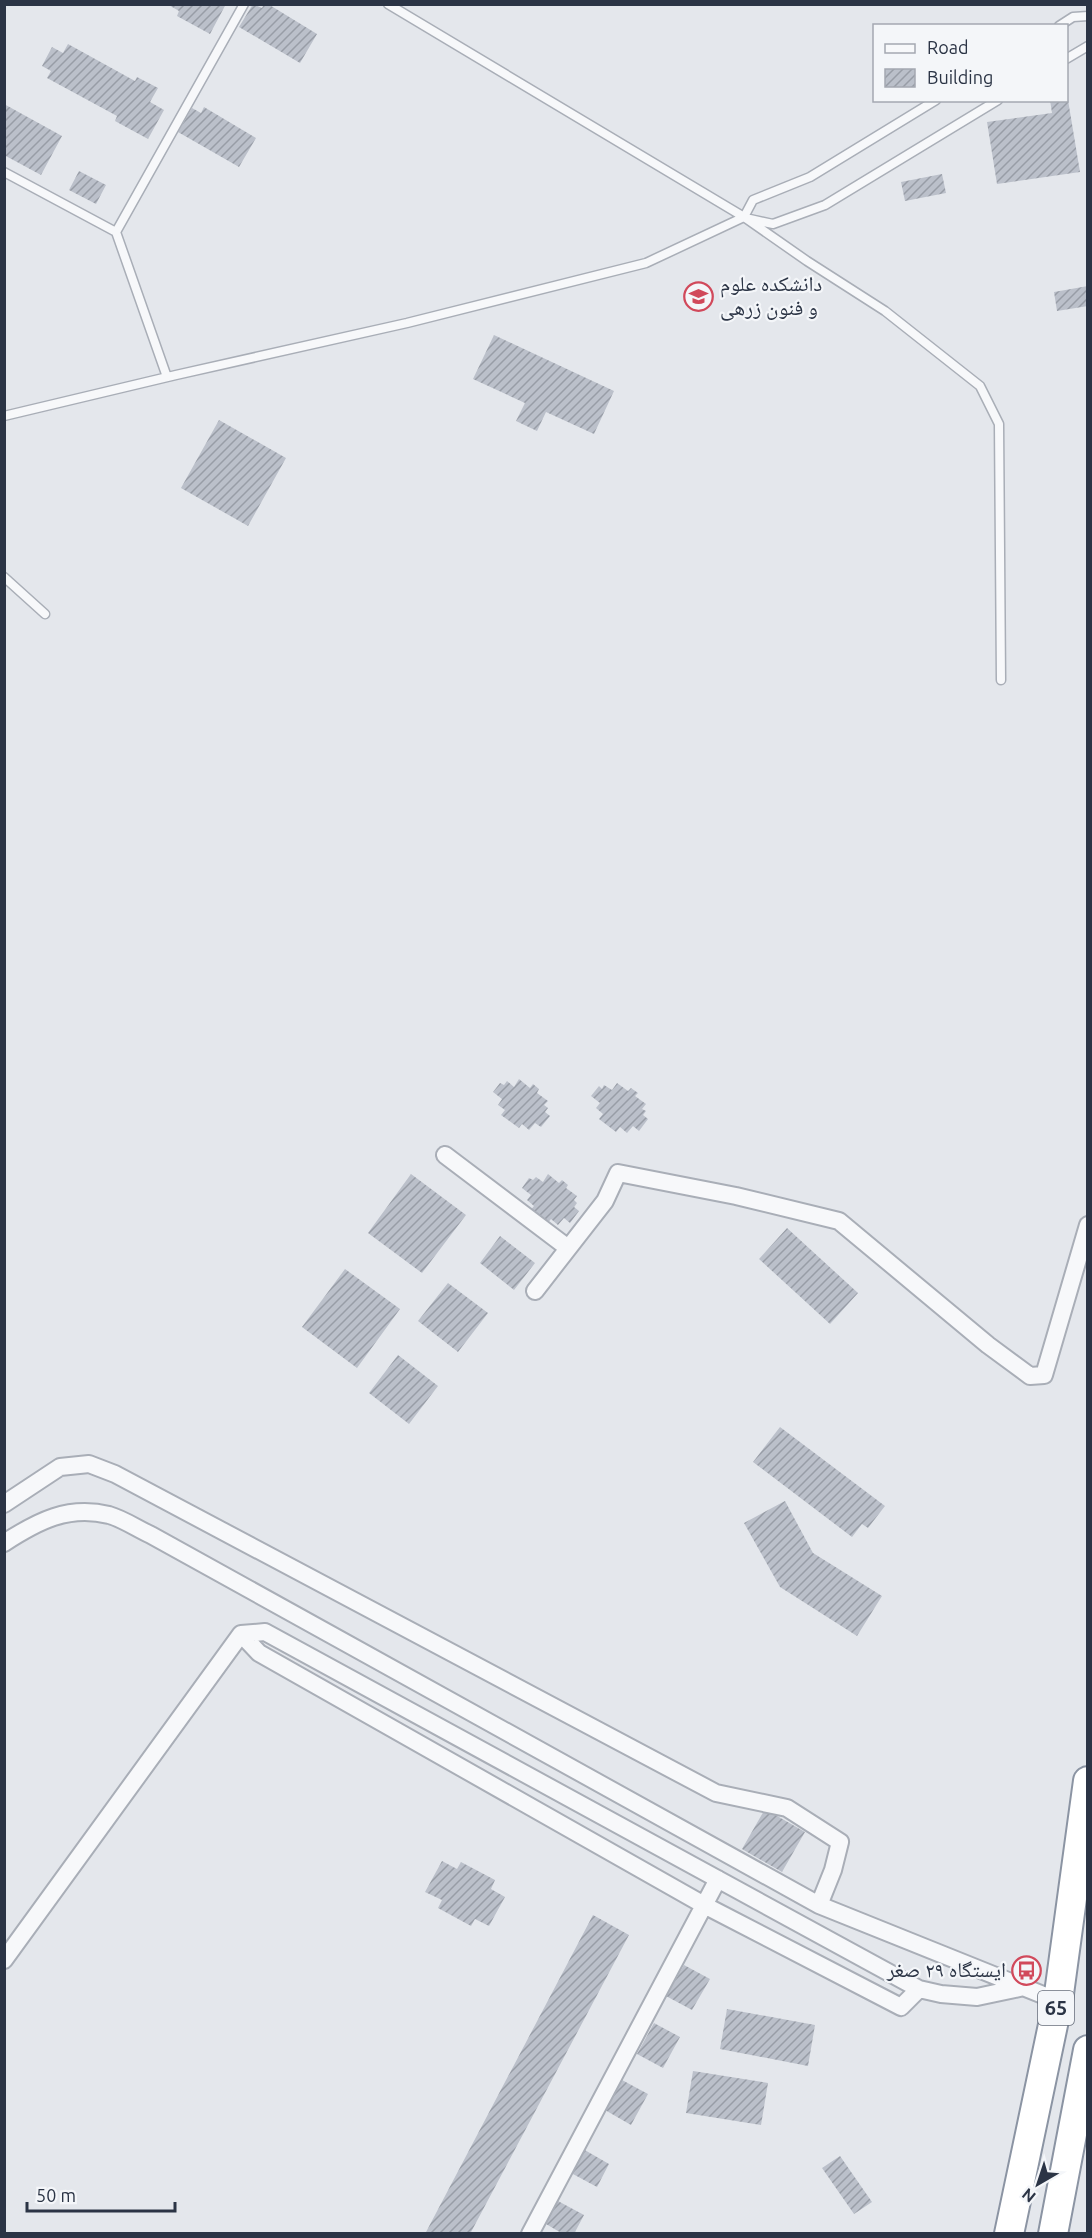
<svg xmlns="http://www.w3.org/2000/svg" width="1092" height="2238" font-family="Ubuntu,'Noto Naskh Arabic',sans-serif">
<defs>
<pattern id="building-hatch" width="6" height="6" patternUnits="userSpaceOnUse" patternTransform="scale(1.5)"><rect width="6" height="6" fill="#bbc0ca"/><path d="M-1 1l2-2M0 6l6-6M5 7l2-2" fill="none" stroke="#989da6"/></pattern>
</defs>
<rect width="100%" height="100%" fill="#e4e7ec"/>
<path fill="url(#building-hatch)" d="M167,4H226L210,34L177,16L179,11Z
M253,4L262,8L264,4H268L317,34L300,63L239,27Z
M68,44L135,81L137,77L158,88L150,102L164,110L148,139L115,121L117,116L47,78L51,71L42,66L52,47L63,53Z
M1066,88L1080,172L997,184L987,122L1052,113L1050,100H1066Z
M4,104L62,136L41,175L4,155Z
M204,107L256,138L239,167L178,132L192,108L201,113Z
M79,171L106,185L96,204L69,190Z
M942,174L946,193L905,201L901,182Z
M1088,286V306L1057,311L1054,292Z
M494,335L614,391L594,434L546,412L537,431L516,421L525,403L473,379Z
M219,420L286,458L248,526L181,488Z
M519,1079L530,1088L533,1084L539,1089L537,1093L548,1101L544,1105L548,1108L545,1112L550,1116L541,1127L535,1123L529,1130L522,1124L519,1128L501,1115L505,1110L498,1105L502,1099L493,1092L500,1083L504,1085L507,1081L514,1087Z
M617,1083L628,1091L631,1088L638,1093L635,1096L646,1104L642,1109L646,1111L643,1115L648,1119L639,1131L633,1126L627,1133L620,1127L616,1132L599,1119L603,1114L596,1108L600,1103L591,1096L599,1086L602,1089L604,1085L612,1090Z
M411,1174L466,1215L422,1273L368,1233Z
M548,1174L559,1183L562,1180L568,1185L566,1188L577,1196L574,1200L577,1203L574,1207L579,1211L570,1223L564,1218L558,1225L551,1219L547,1224L530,1211L534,1206L527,1200L531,1195L522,1188L529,1178L533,1180L536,1177L543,1182Z
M787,1228L858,1293L830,1324L759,1259Z
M500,1236L535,1263L514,1290L480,1263Z
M345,1269L400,1309L357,1368L302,1327Z
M448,1283L488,1313L458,1352L418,1321Z
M398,1355L438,1386L409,1424L369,1393Z
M780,1427L885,1506L868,1528L862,1524L852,1537L753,1462Z
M785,1501L813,1553L882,1596L857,1636L780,1587L744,1523Z
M765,1809L805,1832L782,1872L742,1849Z
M442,1861L457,1869L461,1862L495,1880L491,1889L505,1897L489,1926L475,1919L471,1926L438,1908L442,1900L425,1892Z
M593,1915L629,1935L470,2234H425Z
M684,1965L710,1979L692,2010L666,1996Z
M727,2009L815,2025L808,2066L720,2049Z
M654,2023L680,2037L663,2068L637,2054Z
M693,2071L768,2083L761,2125L686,2113Z
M622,2080L648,2094L631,2125L605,2110Z
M583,2149L609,2164L597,2187L571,2173Z
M840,2156L872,2202L854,2214L822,2168Z
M558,2201L584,2215L574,2234H563L546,2224Z"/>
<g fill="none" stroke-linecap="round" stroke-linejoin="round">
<defs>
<path id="service" d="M388,4L744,217L807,261L885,311L980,386L999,424L1001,680
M1059,26L1073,17L1088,16
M1066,59L1088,46
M4,172L116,232
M750,219L773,224L825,205L998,100
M167,377L116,232L244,4
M4,416L176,375L407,323L646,263L744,217L753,200L810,177L936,100
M4,577L45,614"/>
<path id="minor" d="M445,1155L568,1248
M535,1291L605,1201L618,1173L736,1196L839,1221L988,1345L1030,1376L1044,1375L1088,1225
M4,1504L60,1467L89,1464L115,1474L716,1793L787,1808L840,1842L833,1870L819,1905
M4,1543C38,1521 68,1505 109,1515C123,1519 138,1529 151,1535L819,1905L1058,2001
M241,1634L259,1653L704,1905L901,2007L919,1989
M4,1960L241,1634L265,1632L919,1989L941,1994L977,1997L1024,1987
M530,2234L718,1879"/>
<path id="trunk" d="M1009,2234L1058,2001L1088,1781
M1053,2234L1088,2050"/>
</defs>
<use href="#service" stroke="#a9aeb7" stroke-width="11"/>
<use href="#minor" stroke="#a9aeb7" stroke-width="20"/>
<use href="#trunk" stroke="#8b94a3" stroke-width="32"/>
<use href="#service" stroke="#f7f8fa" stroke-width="8"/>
<use href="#minor" stroke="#f7f8fa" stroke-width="16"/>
<use href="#trunk" stroke="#fff" stroke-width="28"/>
</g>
<defs>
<symbol id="university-ring" viewBox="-11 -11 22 22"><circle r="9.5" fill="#f4f6f9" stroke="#d1495b" stroke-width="1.5"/><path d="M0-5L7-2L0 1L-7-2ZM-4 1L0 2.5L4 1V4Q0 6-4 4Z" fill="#d1495b"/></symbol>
<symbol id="bus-ring" viewBox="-11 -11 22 22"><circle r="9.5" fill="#f4f6f9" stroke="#d1495b" stroke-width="1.5"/><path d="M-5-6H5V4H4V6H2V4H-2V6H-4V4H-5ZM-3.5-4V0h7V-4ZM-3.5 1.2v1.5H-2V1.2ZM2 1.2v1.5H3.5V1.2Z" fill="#d1495b"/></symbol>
</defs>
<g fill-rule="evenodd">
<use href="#university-ring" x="682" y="280" width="33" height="33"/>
<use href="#bus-ring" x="1010" y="1954" width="33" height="33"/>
</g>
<g text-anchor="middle" stroke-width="4.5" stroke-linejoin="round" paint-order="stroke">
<rect fill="#f4f6f9" stroke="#676e7b" stroke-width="1.5" x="1038" y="1991" width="36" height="34" rx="4.5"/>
<g font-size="20" font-weight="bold" fill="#2b3445">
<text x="1056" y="2015">65</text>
</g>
<g font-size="21" fill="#2b3445" stroke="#f4f6f9" text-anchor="start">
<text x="720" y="291">دانشکده علوم<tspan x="720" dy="24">و فنون زرهی</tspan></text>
<text x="1006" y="1977" text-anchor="end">ایستگاه ۲۹ صغر</text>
</g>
</g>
<rect width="1092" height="2238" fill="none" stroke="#2b3445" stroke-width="12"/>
<rect x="873" y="24" width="195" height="78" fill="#f4f6f9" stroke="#a4a8b1" stroke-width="1.5"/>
<rect x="885" y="44" width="30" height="9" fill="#f7f8fa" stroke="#a4a8b1" stroke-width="1.5"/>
<text x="927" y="54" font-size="18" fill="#2b3445">Road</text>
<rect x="885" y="69" width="30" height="18" fill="url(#building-hatch)" stroke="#a4a8b1" stroke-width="1.5"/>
<text x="927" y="84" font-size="18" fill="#2b3445">Building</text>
<g transform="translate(1038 2184) rotate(219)" stroke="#f4f6f9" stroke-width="4.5" paint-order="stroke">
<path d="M0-4.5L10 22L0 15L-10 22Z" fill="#2b3445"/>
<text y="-9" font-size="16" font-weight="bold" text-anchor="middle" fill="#2b3445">N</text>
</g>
<path d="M27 2202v9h148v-9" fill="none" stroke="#2b3445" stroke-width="3"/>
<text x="36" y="2202" font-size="18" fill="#2b3445" stroke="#f4f6f9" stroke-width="4.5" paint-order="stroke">50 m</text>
</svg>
